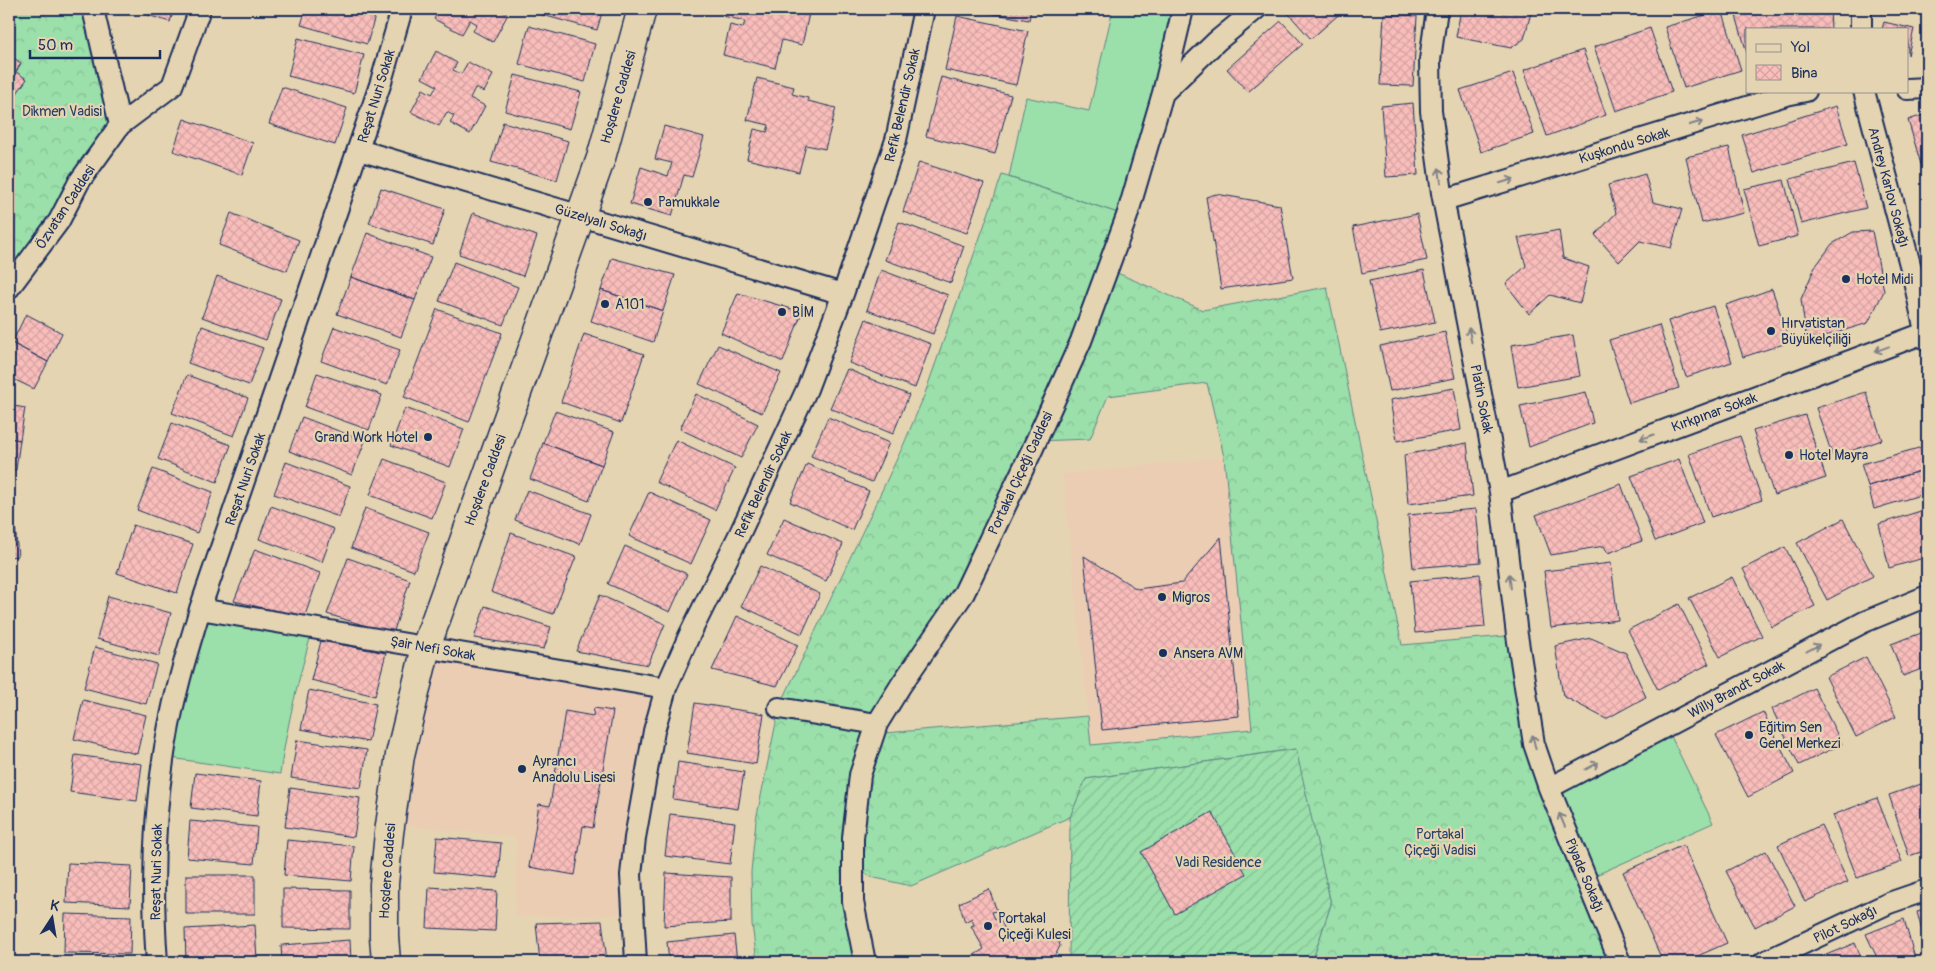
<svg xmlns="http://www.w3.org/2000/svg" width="1936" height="971" font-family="Pangolin,sans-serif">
<defs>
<pattern id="forest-crowns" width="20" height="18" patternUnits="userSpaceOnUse" patternTransform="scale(1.25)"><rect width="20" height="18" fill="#9bdfaa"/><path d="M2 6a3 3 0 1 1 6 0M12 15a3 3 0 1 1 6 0" fill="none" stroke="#85c095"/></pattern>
<pattern id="garden-furrows" width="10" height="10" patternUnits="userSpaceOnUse" patternTransform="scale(1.25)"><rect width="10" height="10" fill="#9bdfaa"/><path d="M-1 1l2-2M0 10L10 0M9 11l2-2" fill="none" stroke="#85c095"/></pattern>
<pattern id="building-cross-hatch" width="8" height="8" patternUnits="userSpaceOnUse" patternTransform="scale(1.25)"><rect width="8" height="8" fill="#f9bdba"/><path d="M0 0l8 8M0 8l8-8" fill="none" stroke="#d5a3a2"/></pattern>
</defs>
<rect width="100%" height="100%" fill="#e5d4b1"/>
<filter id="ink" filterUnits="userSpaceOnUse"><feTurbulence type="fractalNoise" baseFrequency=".02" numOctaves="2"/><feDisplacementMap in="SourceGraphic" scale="10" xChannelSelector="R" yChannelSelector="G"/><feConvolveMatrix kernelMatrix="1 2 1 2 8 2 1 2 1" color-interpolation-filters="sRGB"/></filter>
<g filter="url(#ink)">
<path fill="#ebcdb4" d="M1224,457L1253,729L1091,745L1063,474Z
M426,647L666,688L632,915L515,916L516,837L390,824Z"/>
<path fill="#9bdfaa" stroke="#5b8784" d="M1113,9H1183L1127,216L1009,177L1026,97L1089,111Z
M200,609L313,628C299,677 287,724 280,774L164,757Z
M1666,726L1713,823L1587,879L1549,788Z"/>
<path fill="url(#forest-crowns)" stroke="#5b8784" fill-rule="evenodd" d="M9,9H93L120,125L9,288Z
M1002,175L1127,216L1108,269L1203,310L1327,287L1402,645L1517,635L1534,744L1620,962H1312L1331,904L1295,749L1086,779L1070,817L911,886L871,877L851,864L865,962H757L752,924L751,872L756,820L779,708L903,446L924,396ZM1207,383L1224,457L1252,729L1091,745L1088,716L873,734L964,593L1036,441L1090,439L1108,396Z"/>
<path fill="url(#garden-furrows)" stroke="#5b8784" d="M1296,749L1331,904L1312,962H1069L1070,817L1086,779Z"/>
<path fill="url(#building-cross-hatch)" stroke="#1b2f5e" d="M128,9H174L170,22Z
M306,9H377L367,44L301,25Z
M440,9H498L508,14L493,42L473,31L477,24L470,20L462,34L434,19Z
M536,9H603L597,30L535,13Z
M724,9H810L802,45L782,40L775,68L723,55L730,25L743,28L745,21L723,16Z
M967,9H1031L1029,20Z
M1293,9H1345L1311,39L1288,13Z
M1461,9H1532L1524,39L1511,48L1456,37Z
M1734,9H1830L1831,29H1747V53Z
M1722,10L1741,70L1684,88L1665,27Z
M1384,14L1417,16L1413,86L1380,85Z
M957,16L1028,31L1016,85L945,70Z
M1281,21L1303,44L1248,92L1227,69Z
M1884,22L1914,29L1908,55L1907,29H1882Z
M529,26L595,44L585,82L519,64Z
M1650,28L1672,92L1616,111L1594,47Z
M298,38L364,55L354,93L288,76Z
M1583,50L1606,115L1547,136L1524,70Z
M436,51L457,63L453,70L461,74L468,62L493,75L484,92L475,88L470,98L485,106L470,134L450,123L454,116L447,112L439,126L411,112L423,89L432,94L437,86L422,78Z
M9,55L21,63L16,72L27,79L15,96L9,92Z
M1513,73L1534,134L1481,152L1460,90Z
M515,75L581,92L570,129L505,111Z
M941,77L1011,95L995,154L926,136Z
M757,78L794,87L792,94L808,98V101L836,108L825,149L806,145L799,172L747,159L754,129L767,132L769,125L747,120Z
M282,87L347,108L335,145L269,124Z
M1413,103L1418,175L1386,177L1381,106Z
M1836,106L1848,144L1754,173L1742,135Z
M1927,114V185L1908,120Z
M184,119L253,143L242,175L173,151Z
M503,122L568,141L557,180L491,162Z
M664,126L704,137L692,177L684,175L672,216L630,204L641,167L668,176L672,163L655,159Z
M1729,147L1744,213L1702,223L1686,157Z
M919,162L984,183L967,233L903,212Z
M1854,163L1866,208L1801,224L1790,179Z
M1645,174L1653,202L1682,209L1671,248L1640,241L1619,262L1595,235L1616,213L1608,185Z
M1784,180L1798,236L1759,246L1744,189Z
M381,188L445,209L433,245L369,223Z
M1216,194L1280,205L1293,278L1221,289L1206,197Z
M231,213L299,240L287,271L219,245Z
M473,213L537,236L523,276L459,254Z
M1417,214L1427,260L1362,273L1353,227Z
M899,222L964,246L951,283L885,260Z
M1927,222V239L1923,224Z
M1559,230L1563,258L1589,267L1580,303L1550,295L1529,314L1506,284L1526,266L1518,238Z
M1872,231L1884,291L1868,323L1816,339L1806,335L1801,299L1815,267L1832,244L1853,232Z
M367,233L431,257L415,300L351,277Z
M612,258L675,275L663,311L601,290Z
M454,262L518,287L503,325L439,301Z
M881,270L948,295L933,334L867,310Z
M1424,270L1435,322L1380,333L1369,281Z
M217,276L281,299L266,340L202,317Z
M351,277L415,300L401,337L337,314Z
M1772,289L1790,342L1743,357L1726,305Z
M601,290L663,311L653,342L591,321Z
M738,293L802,312L783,362L721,333Z
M1713,306L1732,362L1686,377L1668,321Z
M437,309L502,333L469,422L404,397Z
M26,314L62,333L48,362L12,343Z
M866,319L931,344L915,388L849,363Z
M1659,325L1679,388L1629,403L1609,340Z
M202,326L263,348L249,385L188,363Z
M334,327L400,350L387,385L321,361Z
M1445,332L1455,378L1390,391L1380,346Z
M584,334L644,354L621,423L561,402Z
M1573,335L1580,376L1518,387L1511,345Z
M12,343L48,362L34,389L9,377V349Z
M718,345L781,373L762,413L699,384Z
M847,369L909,395L893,434L830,408Z
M317,373L382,395L369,430L305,407Z
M187,375L248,398L234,436L172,413Z
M1454,388L1461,430L1397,441L1390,400Z
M1586,392L1593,423L1529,447L1520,406Z
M1866,392L1882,440L1833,457L1816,408Z
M696,394L758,424L741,458L680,429Z
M9,405L25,408L20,440L9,438Z
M405,408L464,429L450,467L391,445Z
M555,411L614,432L602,465L543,443Z
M1805,415L1826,478L1774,495L1753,431Z
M302,417L365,441L352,475L289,451Z
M828,417L889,443L872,482L811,456Z
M172,423L231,445L217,482L158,459Z
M1740,436L1762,500L1711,517L1689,454Z
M9,438L20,440L16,470L9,469Z
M676,440L735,468L715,510L656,482Z
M543,443L602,465L589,501L530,479Z
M1467,443L1473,496L1408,504L1404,455Z
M1926,446L1927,469L1868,486L1861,464Z
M384,459L446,482L432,518L370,495Z
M1679,459L1703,523L1655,541L1631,476Z
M286,462L350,486L339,517L274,494Z
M807,464L869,491L852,530L790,502Z
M153,469L213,492L197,533L137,510Z
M1927,469V493L1874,509L1868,486Z
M1621,484L1642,541L1608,553L1604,546L1551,555L1536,515Z
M527,490L591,514L580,544L515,520Z
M649,492L711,520L691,564L629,536Z
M9,493H11L15,525L9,526Z
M271,506L334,529L322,562L259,539Z
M365,508L429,532L414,571L351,548Z
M1476,509L1481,562L1413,568L1408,515Z
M1927,509V557L1889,568L1879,524Z
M784,518L843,544L826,581L767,555Z
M1843,519L1873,576L1827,600L1797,543Z
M15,525L18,556L9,557V526Z
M133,525L193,544L177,593L117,573Z
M511,533L576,557L553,614L491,592Z
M1221,537L1239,716L1102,730L1084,556L1137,589L1182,583Z
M625,546L687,574L670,612L608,584Z
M1785,547L1815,606L1772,627L1743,569Z
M255,549L320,573L304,618L234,601Z
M348,558L410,580L393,634L327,614Z
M1611,563L1618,620L1551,628L1544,571Z
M760,566L820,594L802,634L741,606Z
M1480,574L1485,627L1415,633L1410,581Z
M1732,577L1762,636L1720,657L1689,598Z
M600,595L665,624L648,665L576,651Z
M108,596L171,613L159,656L97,639Z
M1679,604L1709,664L1658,690L1628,630Z
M485,606L551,627L544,649L474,638Z
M737,616L798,645L777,686L712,670Z
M1927,631V667L1903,676L1891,644Z
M1591,638L1626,653L1646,697L1606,719L1563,696L1555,646Z
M321,641L386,653L375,696L311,680Z
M95,647L157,664L146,704L84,688Z
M1866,657L1896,717L1856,737L1826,677Z
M1814,688L1842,744L1799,765L1772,709Z
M309,690L376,704L368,742L301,729Z
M83,700L146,715L137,754L74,739Z
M695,703L764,714L756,764L687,753Z
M594,708L613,711L593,828L583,826L575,875L529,867L539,804L550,806L565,711L593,716Z
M1763,712L1794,773L1748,797L1716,735Z
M297,740L367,750L361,788L291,778Z
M75,755L142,764L137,801L70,792Z
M678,762L744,772L738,809L673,799Z
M195,773L261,781L257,816L191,808Z
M1927,782V850L1909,856L1889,795Z
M290,788L360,798L354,837L285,827Z
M1877,798L1902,862L1857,878L1833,815Z
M1212,812L1246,874L1175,914L1141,852Z
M670,814L735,822L730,864L665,856Z
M190,821L257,827L254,864L187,858Z
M1821,825L1848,882L1805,902L1778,845Z
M437,837L501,843L498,878L434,872Z
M287,840L354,846L351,881L284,875Z
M1683,845L1727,943L1684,962H1663L1623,872Z
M1766,851L1795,906L1755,927L1726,871Z
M68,863L132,866L130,906L66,903Z
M666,873L731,877V922L664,926Z
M186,875H255V914H186Z
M429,887L497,891L495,931L427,928Z
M283,889L350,890V929L283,928Z
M989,889L997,911L992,912L995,919L999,917L1010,940L1025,935H1053L1058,939L1060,946L1056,954L1046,962H963L984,949L971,926L974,925L972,918L965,922L959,903Z
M1927,909V950L1917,912Z
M65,914L131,916L130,954L64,953Z
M1904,919L1916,962H1879L1866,934Z
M602,921L607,961L540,962L536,923Z
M255,925L257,962H186L185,929Z
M734,935L737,962H669L667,942Z
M350,940L351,962H282L281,945Z
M1855,943L1863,962H1815L1814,960Z"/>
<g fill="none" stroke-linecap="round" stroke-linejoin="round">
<defs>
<path id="minor" d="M93,9L120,125
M1437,9L1430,60L1431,111L1442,193L1500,492L1517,635L1534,744L1549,788L1620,962
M1861,9V29
M1907,89L1927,88
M1864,91L1913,276L1927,340
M1163,93L1217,41L1256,9
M359,150L843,294
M1444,200L1786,95L1806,91
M9,288L59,221L79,182L120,125L172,86L200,9
M1500,492L1927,332
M200,609L666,688
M779,708L877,724
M1549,788L1864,622L1927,596
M157,962C150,869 155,773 179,682C185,658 193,633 200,609L380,85L402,9
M636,962L631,875L635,838L654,731L666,688L689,636L740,533L807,389L843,294L896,140L924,9
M865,962L853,902V838L860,775L877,724L901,685L964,593L1032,450L1081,341L1127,216L1163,93L1183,9
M1764,962L1889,903L1927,890"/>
<path id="secondary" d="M386,962L384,936V884L389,833L400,755L426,647L601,158L642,9"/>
</defs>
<use href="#minor" stroke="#1b2f5e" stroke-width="24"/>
<use href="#secondary" stroke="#1b2f5e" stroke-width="31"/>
<use href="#minor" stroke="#e5d4b1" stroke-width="20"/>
<use href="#secondary" stroke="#e5d4b1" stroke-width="28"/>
</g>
<defs><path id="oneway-shaft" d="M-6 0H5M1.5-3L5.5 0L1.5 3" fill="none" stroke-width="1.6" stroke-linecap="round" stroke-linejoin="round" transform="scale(1.25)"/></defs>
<g stroke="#808288">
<use href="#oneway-shaft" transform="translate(1696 123) rotate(-17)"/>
<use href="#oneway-shaft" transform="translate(1440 175) rotate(-98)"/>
<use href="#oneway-shaft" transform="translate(1507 181) rotate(-17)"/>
<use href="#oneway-shaft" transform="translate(1470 335) rotate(-101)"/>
<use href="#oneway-shaft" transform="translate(1882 349) rotate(160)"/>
<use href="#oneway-shaft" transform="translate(1647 437) rotate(160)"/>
<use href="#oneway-shaft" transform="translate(1510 581) rotate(-97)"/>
<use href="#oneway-shaft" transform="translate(1813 648) rotate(-28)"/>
<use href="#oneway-shaft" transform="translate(1534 742) rotate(-103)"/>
<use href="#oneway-shaft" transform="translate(1592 766) rotate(-28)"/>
<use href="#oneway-shaft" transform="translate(1562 820) rotate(-113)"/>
</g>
</g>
<g fill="#1b2f5e" stroke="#e5d4b1" stroke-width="2">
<circle cx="648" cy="202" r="5"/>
<circle cx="1846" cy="279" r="5"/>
<circle cx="605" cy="304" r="5"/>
<circle cx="782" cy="312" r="5"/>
<circle cx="1771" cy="331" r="5"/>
<circle cx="428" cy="437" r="5"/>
<circle cx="1789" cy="455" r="5"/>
<circle cx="1162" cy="597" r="5"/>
<circle cx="1163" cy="653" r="5"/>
<circle cx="1749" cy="735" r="5"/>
<circle cx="522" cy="769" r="5"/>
<circle cx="988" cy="926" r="5"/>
</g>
<g text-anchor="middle" stroke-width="4.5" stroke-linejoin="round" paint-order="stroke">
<g font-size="14" fill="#1b2f5e" stroke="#e5d4b1">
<text transform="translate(376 96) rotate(-73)" y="5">Reşat Nuri Sokak</text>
<text transform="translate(618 97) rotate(-74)" y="5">Hoşdere Caddesi</text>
<text transform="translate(902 105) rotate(-77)" y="5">Refik Belendir Sokak</text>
<text transform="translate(1624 145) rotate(-17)" y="5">Kuşkondu Sokak</text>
<text transform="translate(1889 187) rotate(75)" y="5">Andrey Karlov Sokağı</text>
<text transform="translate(65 207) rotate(-57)" y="5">Özvatan Caddesi</text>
<text transform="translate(601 222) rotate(17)" y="5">Güzelyalı Sokağı</text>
<text transform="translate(1482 399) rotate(79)" y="5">Platin Sokak</text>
<text transform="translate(1714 412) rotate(-20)" y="5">Kırkpınar Sokak</text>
<text transform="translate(1020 473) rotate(-65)" y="5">Portakal Çiçeği Caddesi</text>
<text transform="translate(245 479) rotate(-71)" y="5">Reşat Nuri Sokak</text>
<text transform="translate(485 480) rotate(-70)" y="5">Hoşdere Caddesi</text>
<text transform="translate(763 484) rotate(-65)" y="5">Refik Belendir Sokak</text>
<text transform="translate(433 648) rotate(10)" y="5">Şair Nefi Sokak</text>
<text transform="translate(1736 689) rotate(-28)" y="5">Willy Brandt Sokak</text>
<text transform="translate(387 871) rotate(-86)" y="5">Hoşdere Caddesi</text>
<text transform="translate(156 872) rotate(-89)" y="5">Reşat Nuri Sokak</text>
<text transform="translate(1585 875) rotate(67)" y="5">Piyade Sokağı</text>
<text transform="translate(1845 924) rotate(-26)" y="5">Pilot Sokağı</text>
</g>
<g font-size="14" fill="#284166" stroke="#e5d4b1">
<text x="62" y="116">Dikmen Vadisi</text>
<text x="1440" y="839">Portakal<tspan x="1440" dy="16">Çiçeği Vadisi</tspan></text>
<text x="1218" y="867">Vadi Residence</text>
</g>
<g font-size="14" fill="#1b2f5e" stroke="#e5d4b1" text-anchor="start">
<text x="658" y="207">Pamukkale</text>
<text x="1856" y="284">Hotel Midi</text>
<text x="615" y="309">A101</text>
<text x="792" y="317">BİM</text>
<text x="1781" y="328">Hırvatistan<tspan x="1781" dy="16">Büyükelçiliği</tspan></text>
<text x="418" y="442" text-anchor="end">Grand Work Hotel</text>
<text x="1799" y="460">Hotel Mayra</text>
<text x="1172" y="602">Migros</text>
<text x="1173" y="658">Ansera AVM</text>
<text x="1759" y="732">Eğitim Sen<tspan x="1759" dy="16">Genel Merkezi</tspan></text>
<text x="532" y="766">Ayrancı<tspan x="532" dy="16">Anadolu Lisesi</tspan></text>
<text x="998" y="923">Portakal<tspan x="998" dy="16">Çiçeği Kulesi</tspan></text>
</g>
</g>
<rect width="1936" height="971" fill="none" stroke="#e5d4b1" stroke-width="30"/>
<rect x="15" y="15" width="1906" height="941" fill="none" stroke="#1b2f5e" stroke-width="2" filter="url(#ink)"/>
<rect x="1746" y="28" width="162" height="65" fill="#e5d4b1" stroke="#949290"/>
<rect x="1756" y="44" width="25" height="8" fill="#e5d4b1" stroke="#949290"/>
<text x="1791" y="52" font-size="15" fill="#1b2f5e">Yol</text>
<rect x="1756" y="65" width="25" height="15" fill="url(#building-cross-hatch)" stroke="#949290"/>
<text x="1791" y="78" font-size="15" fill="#1b2f5e">Bina</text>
<g transform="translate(52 918) rotate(12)" stroke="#e5d4b1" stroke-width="4" paint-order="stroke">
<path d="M0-4L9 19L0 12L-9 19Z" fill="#1b2f5e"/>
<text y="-8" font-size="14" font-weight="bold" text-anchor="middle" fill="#1b2f5e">K</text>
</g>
<path d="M30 50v8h130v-8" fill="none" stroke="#1b2f5e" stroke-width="2.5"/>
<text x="38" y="50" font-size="15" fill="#1b2f5e" stroke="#e5d4b1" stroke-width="4" paint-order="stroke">50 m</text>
</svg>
